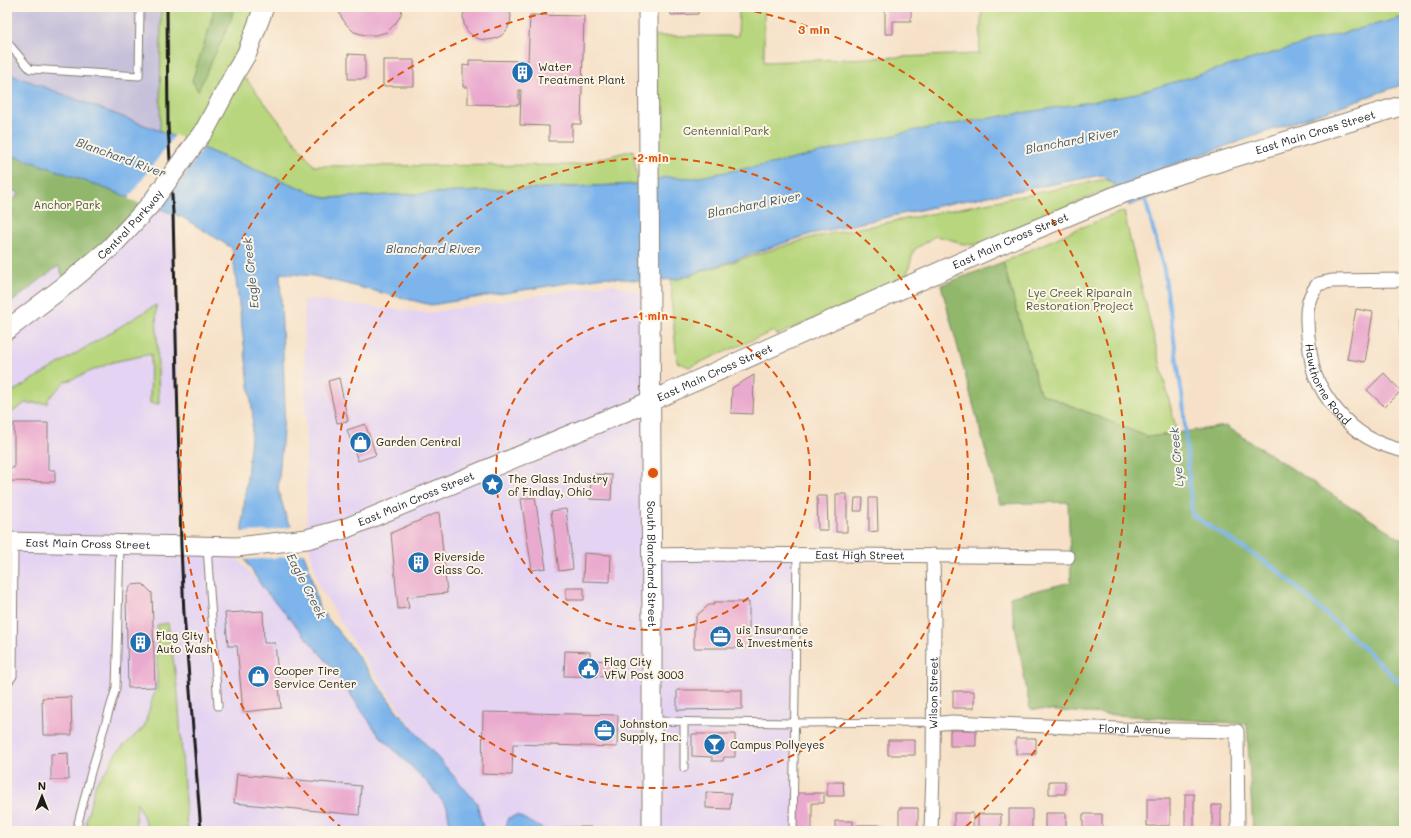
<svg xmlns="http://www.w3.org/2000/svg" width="1411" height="838" font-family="Mali,sans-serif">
<rect width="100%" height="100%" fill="#fcf5e5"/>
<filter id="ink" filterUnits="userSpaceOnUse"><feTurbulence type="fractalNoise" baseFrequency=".025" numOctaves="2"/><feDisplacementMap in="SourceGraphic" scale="8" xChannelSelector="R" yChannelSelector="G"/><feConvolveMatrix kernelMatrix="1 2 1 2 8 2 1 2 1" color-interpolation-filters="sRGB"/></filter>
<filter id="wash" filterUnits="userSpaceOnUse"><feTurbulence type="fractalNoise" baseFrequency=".012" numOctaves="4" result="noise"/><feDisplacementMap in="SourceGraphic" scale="16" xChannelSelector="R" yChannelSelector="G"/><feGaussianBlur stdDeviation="0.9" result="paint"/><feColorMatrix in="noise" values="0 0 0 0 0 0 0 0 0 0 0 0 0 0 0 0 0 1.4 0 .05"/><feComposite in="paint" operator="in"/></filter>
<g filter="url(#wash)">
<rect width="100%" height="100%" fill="#f6e1c8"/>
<path fill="#e4d3f2" d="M7,154L50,168L173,213L181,545L227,547L442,786L407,720L364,659L320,588L307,539L304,299L428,313L611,284L650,296L652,555L797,554L793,831H7Z"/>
<path fill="#c6c0da" d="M7,7H161L160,131L7,73Z"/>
<path fill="#b7d67d" stroke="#6a794c" d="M161,7H264L234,75L247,80L314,166L576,165L633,150L638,184L325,198L160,131Z
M739,7H764V62L979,54L982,7H1404V35L650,216L648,36H738Z
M1106,179L1115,186L1005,234L974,245L963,244L946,238L935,236L914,250L907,274L897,283L777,335L774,331L689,367L677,362L672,308L671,279H678L810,238Z
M1124,211L1129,235L1177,433L1148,437L1040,393L1003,262L1077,229Z
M156,305L159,404L150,403L151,354L113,362L65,382L48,399V403H25L7,416V395Z
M168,623L178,693L187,831H149L137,802L135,831H88L86,821L96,783L108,768L116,753L144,727L153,697L157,689V625Z"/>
<path fill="#91b76c" stroke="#566a44" d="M214,7H234L231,20L198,91L192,81C199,56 210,32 214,7Z
M7,154L50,168L150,205L67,284L58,266L7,306V207L19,193L7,189Z
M1003,262L1040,393L1148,437L1226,426L1404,541V831H1253L1247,724L1030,709L1010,597L1071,582L1068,502L1000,504L941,285Z"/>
<path fill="#7bb4eb" stroke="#4c6884" d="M1404,17V84L1160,169L1164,192L1129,206L1116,186L1102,175L956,202L811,234L678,279L643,281L604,277L431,305L314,276L280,273L285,407L278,489L287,520L293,528L308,565L319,608L351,647L397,711L477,803L483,828L482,831H451L447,807L426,781L378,734L330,665L263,588L242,555V527L253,417L232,248L182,217L50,168L7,154V73L160,131L325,198L638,184L666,177L693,178L781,162L911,131L1126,96L1331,36Z
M517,815L547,831H504L509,818Z"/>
<path fill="#f6e1c8" d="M175,135L204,147L169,198L159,210L128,199Z
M295,526L305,553L276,558L242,560L240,555V532L268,531Z"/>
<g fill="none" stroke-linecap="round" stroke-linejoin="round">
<path stroke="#7bb4eb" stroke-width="4" d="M1144,195L1164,270L1183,402L1192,515L1276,569L1367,651L1404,687"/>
</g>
<g id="blocks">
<path fill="#eaa9ce" d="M339,7H402L401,15L395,24L387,32L376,35H365L354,32L346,24L340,15Z
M465,7H509L511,16L510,24L506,31L501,36L494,39L487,40L479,39L473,36L467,31L464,24L463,16Z
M671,7H698V14L671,15Z
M701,7H716V10H701Z
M885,7H911V21H893V34H885Z
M530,15L584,16L581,124H572V141H549V126L520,125L521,90H519V105L468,104V87H463V65L469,66V60L528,61Z
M348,54L365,55V79H348Z
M383,60H414V86H383Z
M1356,309L1373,312L1365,362L1347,359Z
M1400,319H1404V347H1400Z
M1384,373L1401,391L1385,407L1367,390Z
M754,375L753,414L731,413L732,388Z
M339,378L348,421L337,423L328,381Z
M14,423H48V470H55V482L8,481V468H14Z
M365,424L376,455L358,461L347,430Z
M591,474L612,475L611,500L590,499Z
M836,494H847V532H836Z
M817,496H827L828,530H818Z
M535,497L546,568L532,570L521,499Z
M855,498H863L862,511H854Z
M869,498H877L878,531L869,532Z
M566,509L573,569L559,571L551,511Z
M439,512L447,593L407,597L409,608L398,609L391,533Z
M584,553L611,555L610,582L583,581Z
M143,584L152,593L155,687L128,688L126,596L131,585Z
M566,588H584V600H566Z
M714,602H749V648H694V623H696V616L709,605H714Z
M263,611L264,643H275L281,708L243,712L237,646H228L225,613Z
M565,651L590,652V660L615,661L614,677L564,676Z
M677,690H742V709L677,710Z
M953,691H974V708H953Z
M71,697L72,735H43L42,698Z
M483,712L618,715L617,747L513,744L512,775L482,774Z
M950,730H976V746H950Z
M692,734H735V757H724L723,761H712V757L692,756Z
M1016,738H1036V754H1016Z
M888,740H915V755H888Z
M68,753L69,780H51V754Z
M237,774L361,786L359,815L234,803Z
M1049,781H1065V794H1049Z
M827,782H843L844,796H827Z
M706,792L731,793L730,809L706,808Z
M794,793H824V803H812V831H794Z
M1185,794H1194V830H1185Z
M1147,799H1170V826H1147Z
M1212,805H1221V831H1212Z
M899,808H918V831H899Z
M1009,809H1032V831H1009Z
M954,813H973V831H954Z
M1045,813H1066V831H1045Z
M978,814H1001V831H978Z
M1083,814H1102V831H1083Z
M835,821H853V831H835Z
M857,825H883V831H857Z
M563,827H591V831H563Z"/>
</g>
</g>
<g filter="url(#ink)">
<use href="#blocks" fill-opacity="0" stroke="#897e72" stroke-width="1"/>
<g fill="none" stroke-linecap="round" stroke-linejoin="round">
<defs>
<path id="lane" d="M7,42L30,69L139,76L140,7
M207,547L218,706
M7,684L13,676L14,543
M653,721L795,723L922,722L933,724
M684,768V722
M76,831L91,772L116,688L120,545
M793,831L797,554"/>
<g id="street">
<path id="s1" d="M1404,280L1332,281L1318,284C1305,300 1306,316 1308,336C1310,349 1311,363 1315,375C1325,399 1345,424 1367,437C1379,444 1391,448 1404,451"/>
<path id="s2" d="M652,555L718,554L1068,557"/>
<path id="s3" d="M933,724L952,722L1119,729L1237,731L1238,831"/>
<path id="s4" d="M931,831L933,772L934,617L933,555"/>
</g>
<g id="secondary">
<path id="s5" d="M648,7L652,616V831"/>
<path d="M234,75L247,53L264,7"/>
<path d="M7,330L67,284"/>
<path id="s6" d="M7,542L237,547L307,539L344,529L651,401L1015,238L1118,195L1167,178L1404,105"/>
</g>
</defs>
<use href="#lane" stroke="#897e72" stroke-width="9"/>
<use href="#street" stroke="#897e72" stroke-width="15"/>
<use href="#secondary" stroke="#897e72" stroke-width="21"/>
<use href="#lane" stroke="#fff" stroke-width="7"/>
<use href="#street" stroke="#fff" stroke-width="13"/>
<use href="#secondary" stroke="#fff" stroke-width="19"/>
<path stroke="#1c1c1c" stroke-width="3" d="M167,7L168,125L173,213L181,546L184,614L201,831"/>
<defs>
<g id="secondary-bridge">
<path id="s7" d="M67,284L110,248L150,205L206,128L234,75"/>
</g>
</defs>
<use href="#secondary-bridge" stroke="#897e72" stroke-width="21" stroke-linecap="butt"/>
<use href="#secondary-bridge" stroke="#fff" stroke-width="19"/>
</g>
</g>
<g fill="none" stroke="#de560d" stroke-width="2" stroke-dasharray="7 5">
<circle cx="653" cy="473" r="157"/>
<circle cx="653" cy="473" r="315"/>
<path d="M343 829A472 472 0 0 1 575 7M731 7A472 472 0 0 1 963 829"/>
</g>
<defs>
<symbol id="building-disc" viewBox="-11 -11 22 22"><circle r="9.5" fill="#1f6fb2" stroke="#fcf5e5"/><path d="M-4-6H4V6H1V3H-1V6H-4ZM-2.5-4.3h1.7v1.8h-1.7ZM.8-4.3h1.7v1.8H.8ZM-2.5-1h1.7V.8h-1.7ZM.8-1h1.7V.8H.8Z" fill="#fff"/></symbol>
<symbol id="shop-disc" viewBox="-11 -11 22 22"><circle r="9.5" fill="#1f6fb2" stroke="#fcf5e5"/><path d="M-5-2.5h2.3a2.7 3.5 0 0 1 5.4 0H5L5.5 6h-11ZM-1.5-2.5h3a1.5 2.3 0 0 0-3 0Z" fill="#fff"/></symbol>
<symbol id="sight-disc" viewBox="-11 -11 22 22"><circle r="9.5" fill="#1f6fb2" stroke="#fcf5e5"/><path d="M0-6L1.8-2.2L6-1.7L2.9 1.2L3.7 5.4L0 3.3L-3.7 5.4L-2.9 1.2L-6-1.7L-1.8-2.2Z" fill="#fff"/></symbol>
<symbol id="office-disc" viewBox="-11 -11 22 22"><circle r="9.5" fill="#1f6fb2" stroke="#fcf5e5"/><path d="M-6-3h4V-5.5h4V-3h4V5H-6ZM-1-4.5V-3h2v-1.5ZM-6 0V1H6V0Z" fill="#fff"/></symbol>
<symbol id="civic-disc" viewBox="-11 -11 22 22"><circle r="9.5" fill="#1f6fb2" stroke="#fcf5e5"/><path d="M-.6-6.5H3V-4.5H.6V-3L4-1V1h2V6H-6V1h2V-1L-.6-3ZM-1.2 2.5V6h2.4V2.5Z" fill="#fff"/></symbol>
<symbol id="bar-disc" viewBox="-11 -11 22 22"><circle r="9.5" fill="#1f6fb2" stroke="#fcf5e5"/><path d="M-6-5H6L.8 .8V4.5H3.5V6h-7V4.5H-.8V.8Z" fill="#fff"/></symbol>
</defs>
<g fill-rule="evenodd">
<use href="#building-disc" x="510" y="60" width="25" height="25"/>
<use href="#shop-disc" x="348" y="430" width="25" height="25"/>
<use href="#sight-disc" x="480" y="472" width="25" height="25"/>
<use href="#building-disc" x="406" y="550" width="25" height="25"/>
<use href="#office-disc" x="708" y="624" width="25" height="25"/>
<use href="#building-disc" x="128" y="630" width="25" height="25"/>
<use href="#civic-disc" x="576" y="656" width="25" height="25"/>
<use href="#shop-disc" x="246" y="664" width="25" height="25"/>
<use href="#office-disc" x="592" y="718" width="25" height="25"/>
<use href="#bar-disc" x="702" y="732" width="25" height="25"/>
</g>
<g text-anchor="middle" stroke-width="4" stroke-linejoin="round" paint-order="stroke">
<g font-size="11" fill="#1c1c1c" stroke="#fcf5e5" text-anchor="start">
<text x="538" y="71">Water<tspan x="538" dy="13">Treatment Plant</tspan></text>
<text x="376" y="446">Garden Central</text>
<text x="508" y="483">The Glass Industry<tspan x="508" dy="13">of Findlay, Ohio</tspan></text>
<text x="434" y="561">Riverside<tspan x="434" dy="13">Glass Co.</tspan></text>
<text x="736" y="634">uis Insurance<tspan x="736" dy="13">&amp; Investments</tspan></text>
<text x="156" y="640">Flag City<tspan x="156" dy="13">Auto Wash</tspan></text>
<text x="604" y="666">Flag City<tspan x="604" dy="13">VFW Post 3003</tspan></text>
<text x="274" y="675">Cooper Tire<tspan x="274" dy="13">Service Center</tspan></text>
<text x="620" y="728">Johnston<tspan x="620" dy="13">Supply, Inc.</tspan></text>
<text x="730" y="749">Campus Pollyeyes</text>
</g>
<g font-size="11" fill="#4a5439" stroke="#fcf5e5">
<text x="726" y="135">Centennial Park</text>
<text x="67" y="209">Anchor Park</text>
<text x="1080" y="297">Lye Creek Riparain<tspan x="1080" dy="13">Restoration Project</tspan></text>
</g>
<g font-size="11" fill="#1c1c1c" stroke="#fcf5e5">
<text dy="4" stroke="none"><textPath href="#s6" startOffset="1389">East Main Cross Street</textPath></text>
<text dy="4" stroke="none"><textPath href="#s7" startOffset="87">Central Parkway</textPath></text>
<text dy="4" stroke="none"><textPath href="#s6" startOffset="1065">East Main Cross Street</textPath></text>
<text dy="4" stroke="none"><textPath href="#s6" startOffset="741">East Main Cross Street</textPath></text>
<text dy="4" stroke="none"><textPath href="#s1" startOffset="194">Hawthorne Road</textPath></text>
<text dy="4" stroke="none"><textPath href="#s6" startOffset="417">East Main Cross Street</textPath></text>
<text dy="4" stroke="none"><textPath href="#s6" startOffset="81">East Main Cross Street</textPath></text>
<text dy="4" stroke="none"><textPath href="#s2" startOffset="208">East High Street</textPath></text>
<text dy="4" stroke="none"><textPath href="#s5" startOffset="557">South Blanchard Street</textPath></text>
<text dy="4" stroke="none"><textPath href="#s4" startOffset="138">Wilson Street</textPath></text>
<text dy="4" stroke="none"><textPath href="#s3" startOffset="202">Floral Avenue</textPath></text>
</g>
<g font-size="12" font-style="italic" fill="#42596f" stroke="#fcf5e5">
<text transform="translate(1072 141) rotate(-11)" y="4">Blanchard River</text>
<text transform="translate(121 158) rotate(20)" y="4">Blanchard River</text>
<text transform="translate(754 205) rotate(-11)" y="4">Blanchard River</text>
<text x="433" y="253">Blanchard River</text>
<text transform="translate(251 273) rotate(-96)" y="4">Eagle Creek</text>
<text transform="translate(1177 457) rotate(-95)" y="4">Lye Creek</text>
<text transform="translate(306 586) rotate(63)" y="4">Eagle Creek</text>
</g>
</g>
<circle cx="653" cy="473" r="6" fill="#de560d" stroke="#fcf5e5" stroke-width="2"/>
<g font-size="12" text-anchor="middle" font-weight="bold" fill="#de560d" stroke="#fcf5e5" stroke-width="4" stroke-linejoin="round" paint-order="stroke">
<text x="814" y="34">3 min</text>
<text x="653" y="162">2 min</text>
<text x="653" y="320">1 min</text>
</g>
<rect width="1411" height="838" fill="none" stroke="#fcf5e5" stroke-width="24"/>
<g transform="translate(42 796)" stroke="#fcf5e5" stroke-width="3" paint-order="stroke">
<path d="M0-3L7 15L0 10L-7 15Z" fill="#1c1c1c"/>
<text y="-6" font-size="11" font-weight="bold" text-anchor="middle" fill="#1c1c1c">N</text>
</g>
</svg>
